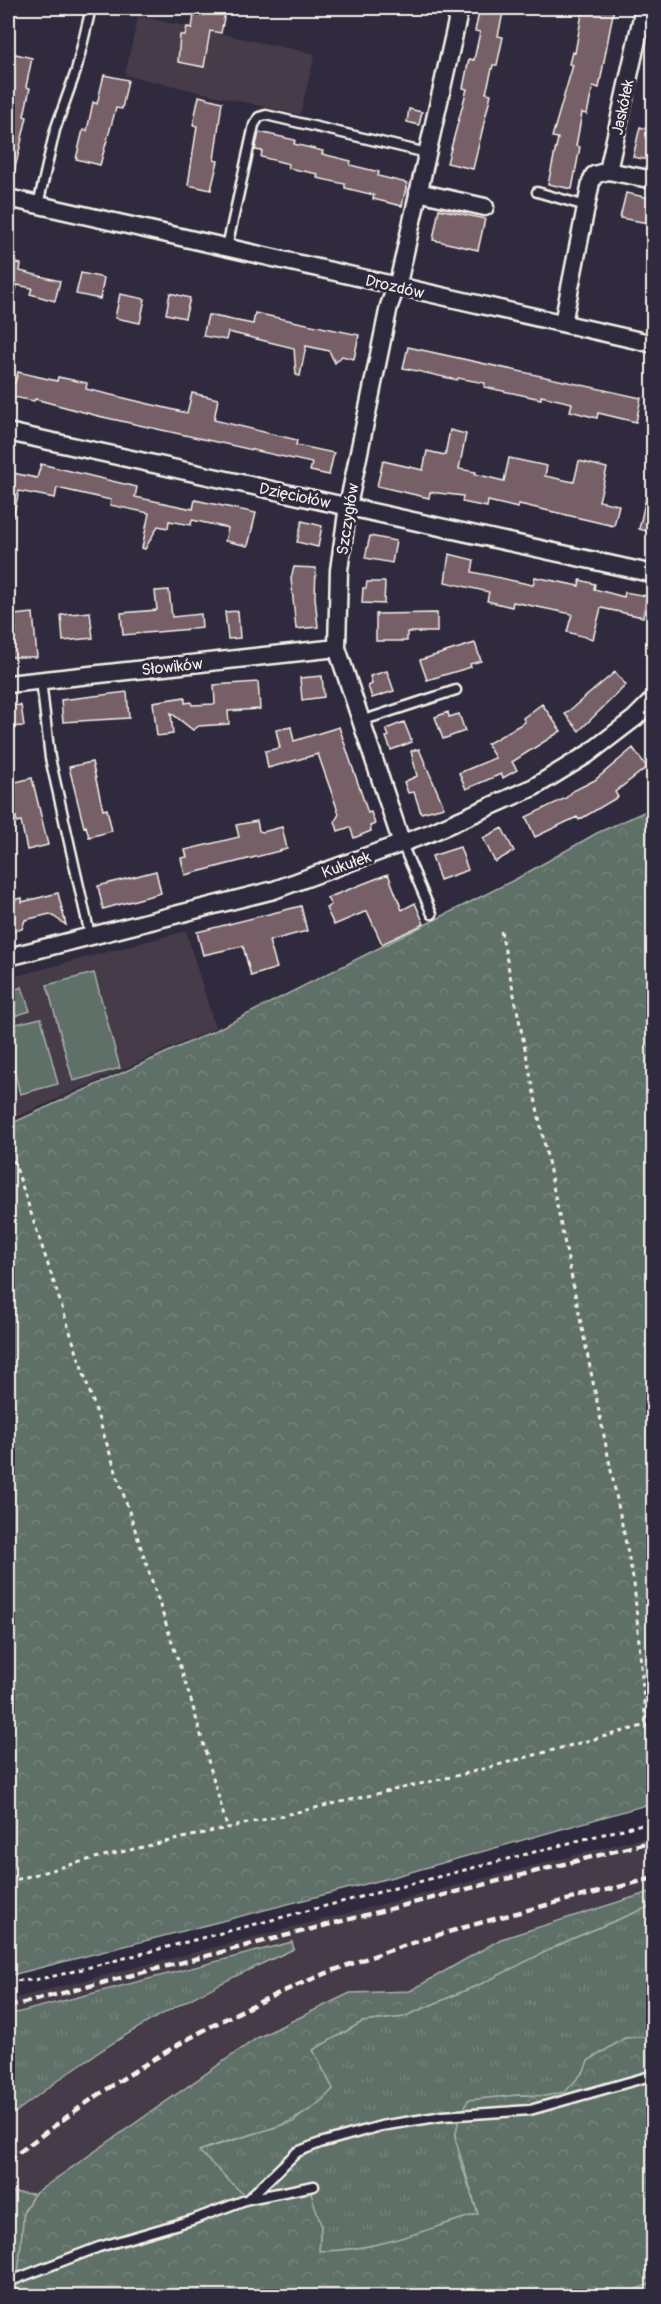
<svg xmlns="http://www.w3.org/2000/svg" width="661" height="2304" font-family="Pangolin,sans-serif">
<defs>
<pattern id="grass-tufts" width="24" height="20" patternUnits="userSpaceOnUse" patternTransform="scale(1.5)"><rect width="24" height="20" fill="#5e6f67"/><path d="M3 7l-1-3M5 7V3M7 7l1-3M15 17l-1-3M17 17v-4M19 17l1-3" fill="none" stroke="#76847d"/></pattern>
<pattern id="forest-crowns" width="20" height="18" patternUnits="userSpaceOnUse" patternTransform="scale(1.5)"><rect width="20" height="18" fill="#5e6f67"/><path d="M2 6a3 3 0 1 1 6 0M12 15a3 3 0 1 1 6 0" fill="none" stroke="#76847d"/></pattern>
</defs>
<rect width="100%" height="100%" fill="#2f2a3d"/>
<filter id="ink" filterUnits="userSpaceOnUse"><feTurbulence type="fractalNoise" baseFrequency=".0167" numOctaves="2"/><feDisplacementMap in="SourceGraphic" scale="12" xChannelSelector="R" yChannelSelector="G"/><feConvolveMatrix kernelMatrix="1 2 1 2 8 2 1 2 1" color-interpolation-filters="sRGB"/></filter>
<g filter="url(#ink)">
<path fill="#453a4a" d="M138,16L315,54L300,115L125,75Z
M186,931L215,1028L8,1121V978Z
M653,1835V2296H8V2118L82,2063L147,2023L221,1982L294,1948L292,1942L8,2015V2000Z"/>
<path fill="url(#grass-tufts)" stroke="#a9b0a8" stroke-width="1.5" d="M653,1905V2036L625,2038L588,2061L584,2071L566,2092L546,2096L519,2095L468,2100L459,2157L478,2214C425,2229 375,2252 319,2251L321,2225L248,2199L198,2151L293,2122L333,2089L313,2050L362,2022L403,2017L485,1982L569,1940Z
M292,1942L294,1949C221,1982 148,2018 81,2064C56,2081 32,2100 8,2118V2015Z
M8,2192L34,2194L24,2211L16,2296H8Z
M653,2283V2296H617Z"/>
<path fill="url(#forest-crowns)" stroke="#a9b0a8" stroke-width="1.5" d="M653,808V1803L393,1877L8,1976V1125L218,1029L516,879L597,833Z
M653,1891V1905L569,1940L485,1982L403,2017L362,2022L313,2050L333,2089C296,2132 248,2131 199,2151L248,2199L309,2187L321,2225L319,2251C375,2252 425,2229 478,2214L455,2138L458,2123L468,2100L519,2095L546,2096L565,2092L584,2071L588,2061L625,2038L653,2036V2283L617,2296H16L24,2211L34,2194L257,2038L350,1993L410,1991L501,1939Z"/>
<path fill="#5e6f67" stroke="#a9b0a8" stroke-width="1.5" d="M94,973L120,1068L73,1081L47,985Z
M22,987L30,1011L8,1018V992Z
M41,1018L58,1084L20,1094L8,1046V1026Z"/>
<path fill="#775f68" stroke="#f4f1e8" stroke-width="1.5" d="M195,8H226L221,33L210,31L204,67L178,62L180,35H185L187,27L192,28Z
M480,8H504L498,36L503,37L497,65H493L486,93L491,94L473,169L447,163L467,89L463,88L469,59L474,60L480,32L475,31Z
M583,8H614L599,88L593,86L587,114L582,113L576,146L580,147L572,189L548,184L558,138L552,137L573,65L569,64L572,52L575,53Z
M8,52L32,58L26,87L30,88L24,116L27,117L13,177H8Z
M104,75L128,80L122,109L116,108L100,165L76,159L83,130L87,131L93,102L97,104Z
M199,96L222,102L214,160L218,161L211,190L188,185L197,126L193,125Z
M409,109L422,112L419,125L407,122Z
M640,127L654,131V161L633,157Z
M259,132L295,140L294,144L323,151L322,154L351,161L350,165L379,172L378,176L407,183L402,206L373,199L374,195L345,188V184L317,178L318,174L288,168L289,164L261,157L262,151L255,150Z
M626,193L654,199V224L620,218Z
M439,209L485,219L478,250L433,240Z
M8,261L21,264L20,271L60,281L55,301L30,294L32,288L17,285L13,302L8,301Z
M81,273L104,278L100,299L76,294Z
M170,293L190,298L185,318L166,314Z
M120,294L145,299L140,323L115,318Z
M255,313L359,335L354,359L342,356L335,363L329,351L306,346L300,376L296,375L294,348L228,332L226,340L203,336L208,315L253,324Z
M408,347L641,398L636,422L598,413L597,418L570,411L572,403L541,396V399L484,387L485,383L458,378L457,380L403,368Z
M18,372L57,381L58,377L87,383L86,389L187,413L192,393L218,399L214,420L297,440L296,445L334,453L329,475L310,471L312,463L98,416L35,399L34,401L8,396V382L15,383Z
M450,430L466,434L459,469L476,472L475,474L504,481L509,458L547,466L545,476L574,482L579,461L607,468L599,501L619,505L614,526L519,504L518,508L488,501L487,507L462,502L463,496L430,492L429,498L377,486L383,461L423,470L427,451L445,455Z
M41,464L137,487L135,497L193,509L195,500L256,513L248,546L225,541L228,528L192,520L191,525L169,521L168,528L158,526L145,549L142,548L149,513L110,505L111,500L57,488L55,498L19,491L13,517L8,516V472L37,478Z
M648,489L654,490V533L639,529Z
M302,521L322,526L318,547L297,542Z
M370,536L396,541L392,563L365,558Z
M449,554L474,560L472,572L533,585L535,577L579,586L580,580L595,584L594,589L624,597L625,592L647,596L643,617L601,608L593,639L567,632L572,614L513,602L512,607L487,601L489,592L445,582Z
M294,567L316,568L315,597L318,627L296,629L291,578Z
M367,582H385L384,604L362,603L363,588H366Z
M169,590L172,617L201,614L202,628L123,635L121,613L157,610L155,591Z
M238,611L240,638L228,639L225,612Z
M90,612L93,638L63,641L61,615Z
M33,613L37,657H8V631H16L14,615Z
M437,613V632H407V641H376V614Z
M475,643L481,661L470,664L471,667L427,680L420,660Z
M387,671L394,691L372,698L368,686L372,684L370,676Z
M615,672L626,685L579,731L565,714Z
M322,676L324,697L302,700L300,678Z
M258,682L260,709L228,711L229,724L199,726L193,730L171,713L173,734L157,736L153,702L185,697V703L191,702L192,705L215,704L214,685Z
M127,692L129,718L63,722L61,700Z
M542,704L561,731L512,762L517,770L503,778L501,774L466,789L459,773L495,758L487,744L525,722L523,718Z
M21,705L24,726L8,727V706Z
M448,712L449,717L459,714L465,731L443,739L435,717Z
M404,722L412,742L391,750L386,737L389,736L386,729Z
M291,727L294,741L339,727L368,813L371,812L375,824L370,826L371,831L354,838L350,827L338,831L335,821L339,814L318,754L268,768L265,751L280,748L276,730Z
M633,748L647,767L615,792L618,797L579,820L577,817L535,837L526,817L566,798L573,791L595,780Z
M419,749L444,807L421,813L414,792L408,793L404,782L417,776L411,751Z
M92,762L103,810L107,809L112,831L89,837L86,826L84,827L69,767Z
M32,778L48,845L27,850L21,821L17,822L15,814L8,816V784Z
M257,821L259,831L263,832L282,827L287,849L185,875L181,858L187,857L185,850L239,837L236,825Z
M502,828L514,851L495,862L483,838Z
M460,847L468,870L440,880L432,856Z
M156,871L161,893L103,909L98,886Z
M388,874L402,910L415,903L424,924L382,944L367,911L334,925L326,908L331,905L327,898Z
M58,893L66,925L50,914L25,920L22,929L8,933V901L22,898V902Z
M301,906L307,931L269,941L277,968L251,976L243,946L203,955L197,932Z"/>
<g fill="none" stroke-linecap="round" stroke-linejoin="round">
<defs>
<path id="service" d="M537,192L586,206
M38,205L55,130L76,71L91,8
M227,247L254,125L259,117L266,115L427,153
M41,680L50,758L90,935
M361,721L456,690
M402,844L432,914
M248,2199L297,2152L320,2143L381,2126L443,2116L530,2110L654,2075
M8,2282L99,2247L192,2220L248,2199L314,2186"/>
<path id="minor" d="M608,171L644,8
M418,192L485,207
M8,198L654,344
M563,323L591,182L594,175L608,171L654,180
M8,432L654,574
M8,684L337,648
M402,844L337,648L339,570L348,506L389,306L399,279L460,8
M8,957L274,890L430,833L534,787L588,754L635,718L654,699"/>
</defs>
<use href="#service" stroke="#f4f1e8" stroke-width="13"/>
<use href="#minor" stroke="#f4f1e8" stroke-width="21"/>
<path stroke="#f4f1e8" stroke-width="3" stroke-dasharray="4.5 4.5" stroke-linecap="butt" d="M501,931L634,1583L646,1725
M8,1143L191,1700L227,1827
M8,1882L95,1858L464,1774L654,1723
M8,1981L34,1980L59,1975L654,1821"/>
<use href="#service" stroke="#2f2a3d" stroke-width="8"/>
<use href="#minor" stroke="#2f2a3d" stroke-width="16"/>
<path stroke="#f4f1e8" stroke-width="4.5" stroke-dasharray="9 4.5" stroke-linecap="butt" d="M8,2007L654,1841
M8,2161C96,2092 190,2031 293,1987C409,1937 532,1909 654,1878"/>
</g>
</g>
<g text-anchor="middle" stroke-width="6" stroke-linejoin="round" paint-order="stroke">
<g font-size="16" fill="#f4f1e8" stroke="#2f2a3d">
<text transform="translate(622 107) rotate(-78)" y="6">Jaskółek</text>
<text transform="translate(395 286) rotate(13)" y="6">Drozdów</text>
<text transform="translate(295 495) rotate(12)" y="6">Dzięciołów</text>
<text transform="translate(347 519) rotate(-81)" y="6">Szczygłów</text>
<text transform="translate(172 666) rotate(-6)" y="6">Słowików</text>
<text transform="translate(346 864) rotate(-20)" y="6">Kukułek</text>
</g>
</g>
<rect width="661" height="2304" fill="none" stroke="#2f2a3d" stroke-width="30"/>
<rect x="15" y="15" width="631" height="2274" fill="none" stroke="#f4f1e8" stroke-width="2" filter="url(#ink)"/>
</svg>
